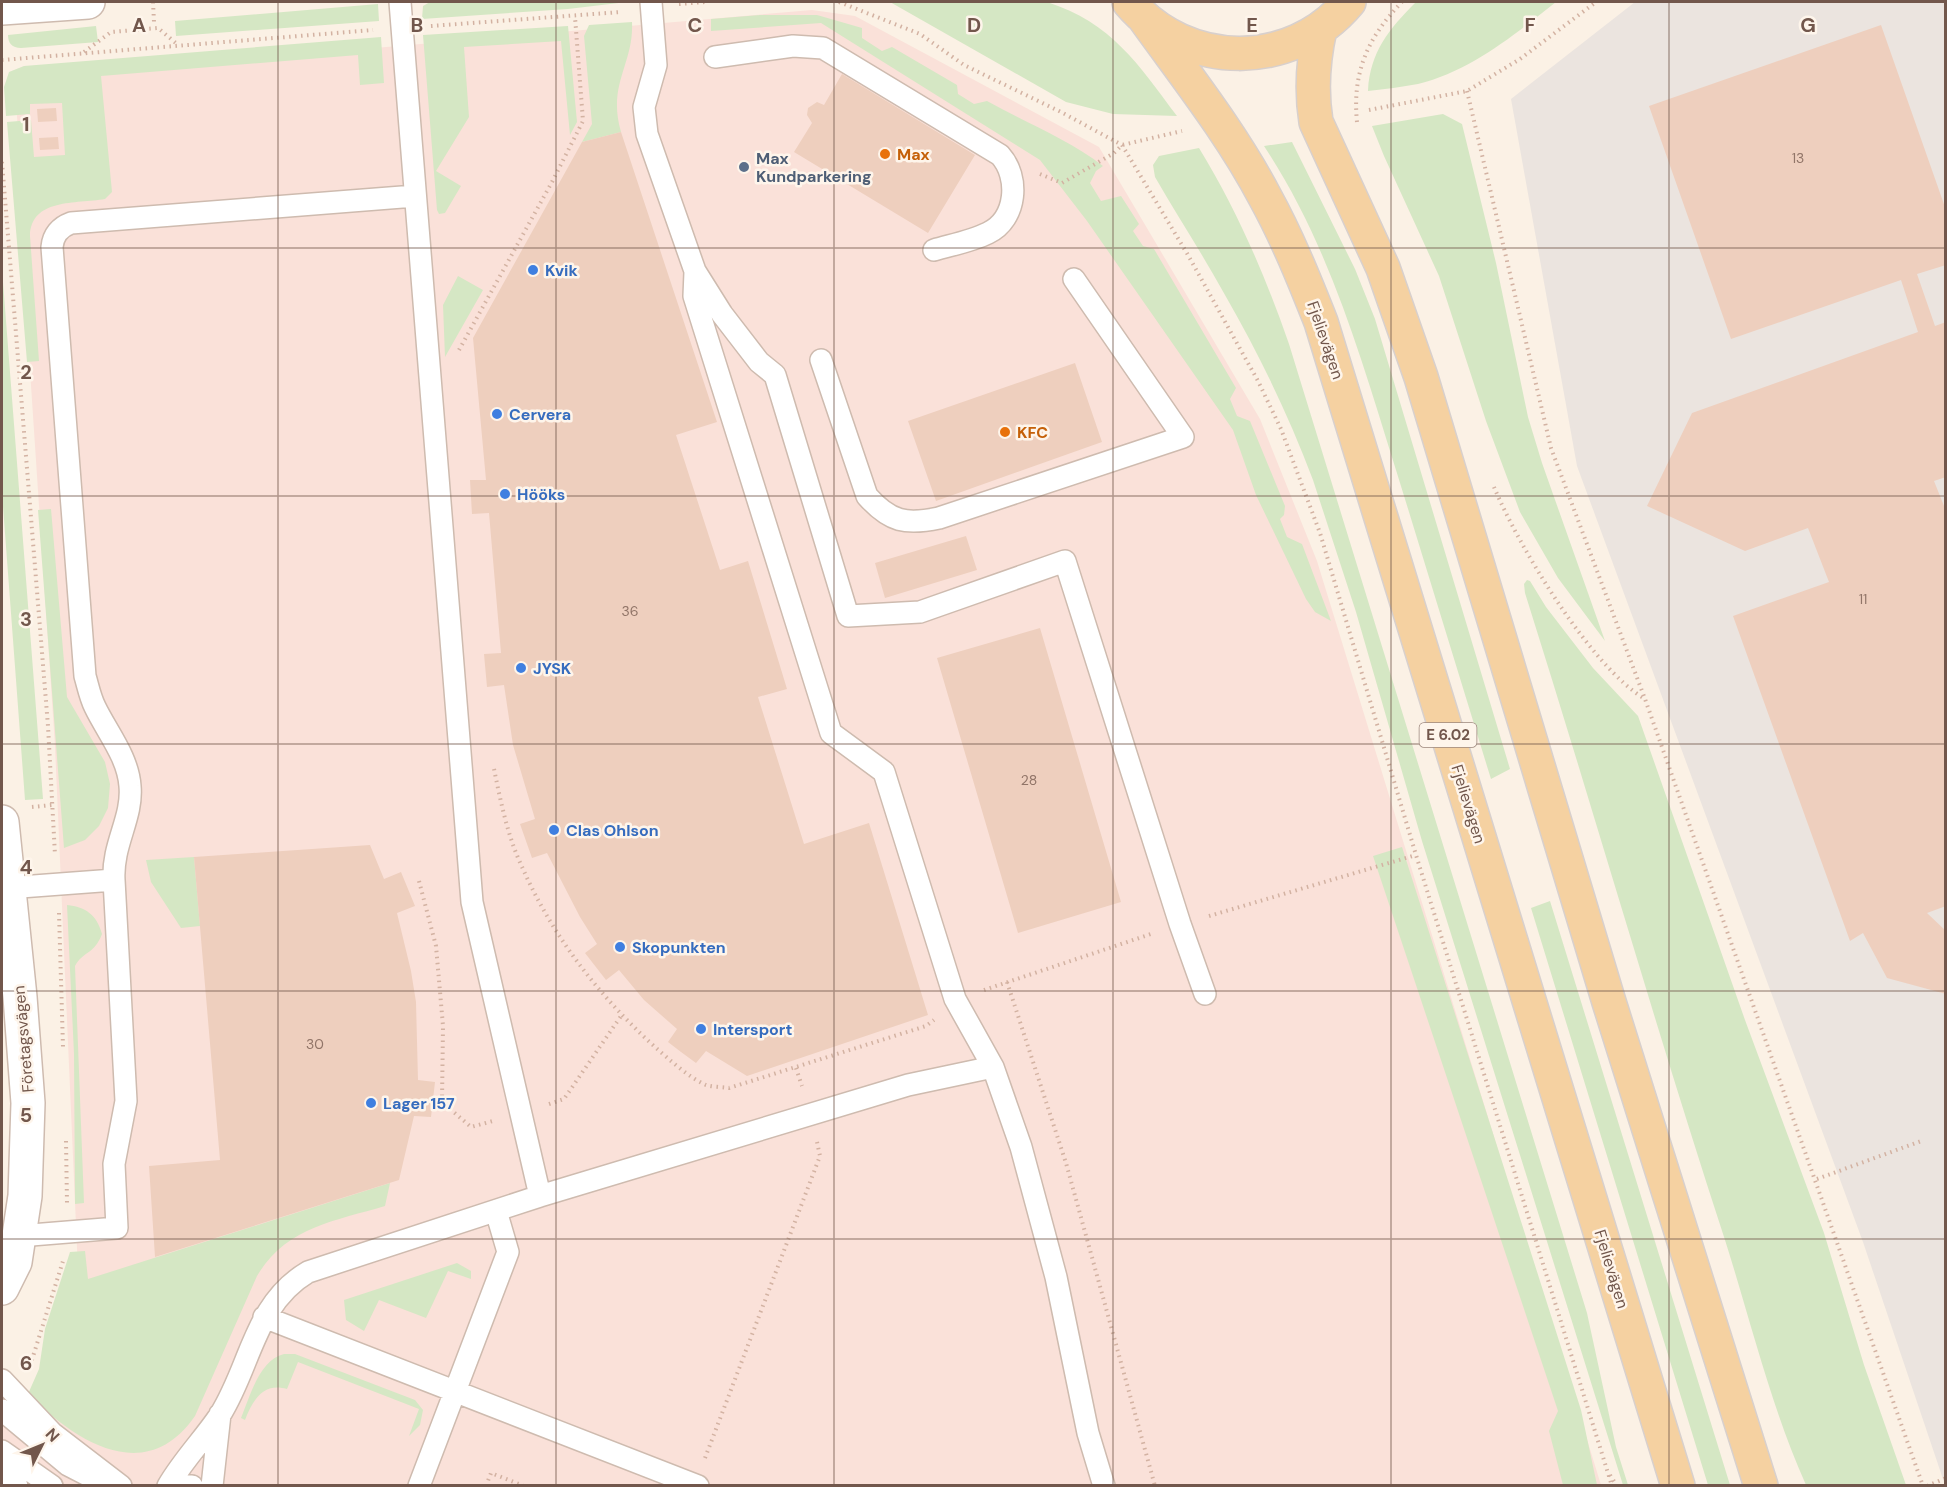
<svg xmlns="http://www.w3.org/2000/svg" width="1947" height="1487" font-family="'DM Sans',sans-serif">
<rect width="100%" height="100%" fill="#fbf1e5"/>
<path fill="#fae1d9" d="M812,10L855,16L1099,147L1260,419L1317,561L1601,1485L2,1486V1419L47,1385L78,1271L55,746L26,310L16,94L29,78Z"/>
<path fill="#ebe4df" d="M1635,2H1945V1485L1863,1242L1577,466L1511,99Z"/>
<path fill="#d5e7c4" d="M430,2H627L568,9L422,19L423,6Z
M890,2H1047C1112,23 1138,64 1177,116L1113,114L1066,102Z
M1416,2H1556C1514,35 1471,71 1418,84C1402,87 1385,89 1368,91C1370,52 1389,29 1416,2Z
M378,4L379,21L176,36L175,21Z
M760,15H817L862,28V38L882,51L892,47L957,85L958,94L974,104L987,101C1026,123 1068,139 1103,166L1096,171L1090,183L1101,201L1121,196L1139,224L1133,231L1143,246L1154,249L1236,388L1230,399L1237,416L1250,421L1285,506L1284,515L1280,519L1287,537L1302,544L1331,621L1315,612L1306,599L1256,495L1233,430L1087,221L1040,160L821,23L711,31V19Z
M632,22C634,64 607,84 621,132L582,142L592,124L584,36L589,25Z
M96,26L98,42L21,48C12,48 8,43 8,35Z
M568,26L577,122L570,135L561,41L464,47L469,117L436,171L461,186L445,213L439,214L437,210L423,35Z
M381,37L384,83L360,85L358,55L101,76L112,192L105,199C76,204 31,198 30,236L39,361L27,362L7,122L31,120L34,157L65,155L62,103L30,104V114L6,116L4,87L9,72L24,66Z
M1443,114L1462,124L1496,263L1528,417L1542,463L1605,641L1558,578L1520,512L1486,421L1439,276L1384,156L1372,126Z
M1292,142L1355,269L1375,319L1510,769L1491,779C1459,676 1428,573 1396,470C1361,358 1329,244 1264,146Z
M1199,148C1237,210 1265,275 1289,344L1587,1313L1616,1447L1628,1485H1623L1422,841L1356,612L1313,480C1289,416 1259,354 1225,295C1203,255 1178,217 1155,177L1153,165L1159,156Z
M2,269L43,799L25,800L2,493Z
M458,276L483,290L445,357L443,305Z
M51,509L67,697L105,762L110,784L108,808L99,826L85,840L64,848L38,510Z
M1527,580L1530,581L1546,607L1593,668L1638,716L1745,1020L1824,1233L1864,1365L1906,1485H1806C1771,1407 1751,1322 1725,1240C1655,1026 1593,808 1525,593L1524,584Z
M1402,847L1581,1410L1597,1485H1563L1549,1431L1558,1411L1373,856Z
M194,857L200,926L181,928L151,882L146,860Z
M1550,901L1730,1485H1708L1531,908Z
M67,905C86,907 97,915 102,934C94,955 83,951 75,966L84,1203L75,1204L74,1054Z
M390,1183L385,1206C335,1221 286,1227 257,1276L195,1416C146,1487 76,1442 28,1394L39,1369L45,1329L70,1252L85,1251L88,1279Z
M457,1263L471,1271V1279L448,1271L426,1318L379,1300L364,1331L346,1320L344,1300Z
M284,1354H295L415,1400L423,1410L420,1425L409,1436L419,1409L298,1362L287,1389C263,1382 253,1400 245,1420L241,1418C250,1397 259,1360 284,1354Z"/>
<path fill="#eecfbe" d="M1881,25L1946,210V265L1917,274L1935,326L1946,322V477L1934,481L1946,511V906L1927,913L1946,931V994L1887,978L1863,933L1850,941L1733,616L1829,582L1808,528L1745,551L1647,506L1692,413L1918,332L1901,280L1731,339L1649,106Z
M842,74L975,155L928,233L794,152L812,123L807,115L808,108L817,102L824,105Z
M56,108L57,121L38,122L37,109Z
M621,132L717,422L676,435L720,570L748,561L787,689L758,697L804,844L869,823L928,1015L747,1076L706,1051L696,1063L681,1052L668,1042L677,1029L644,1000L619,970L606,980L585,953L597,944L580,917L547,853L532,858L520,824L535,819L513,745L504,685L487,687L484,654L501,653L489,513L472,514L470,480H486L473,338L582,142Z
M58,137L59,149L40,150L39,138Z
M1075,363L1102,442L936,501L908,421Z
M966,536L977,570L885,598L875,563Z
M1040,628L1121,902L1018,933L937,658Z
M370,845L384,879L401,872L415,906L397,913L411,971L416,1002L418,1080L435,1082L431,1117L414,1116L399,1180L155,1257L149,1166L220,1160L194,857Z"/>
<g fill="none" stroke-linecap="round" stroke-linejoin="round">
<defs>
<path id="service" d="M400,2L472,902L540,1196
M651,2L656,65L644,107L647,134L695,271L722,314L759,362L775,375L848,616L920,612L1065,561L1180,924L1205,994
M715,57L793,46L823,48L1000,155C1020,177 1017,219 988,233C972,241 951,245 934,250
M695,272L694,296L831,733L884,772L955,999L993,1067L1021,1147L1056,1277L1088,1433L1104,1486
M821,360L867,496C890,522 906,525 939,518L1183,437L1074,279
M7,888L114,880C112,844 133,818 130,786C128,757 107,732 95,707C90,697 88,686 85,676L52,247C53,235 60,227 71,223L415,196
M19,1236L117,1228L114,1164L126,1101L114,880
M264,1317L698,1486
M2,1380L52,1433L121,1486
M2,1410L68,1465L109,1486
M2,1451L52,1486
M2,1474L17,1486
M168,1486C183,1460 204,1439 220,1415C251,1366 254,1304 308,1272L540,1196L908,1085L993,1067
M170,1486H192
M212,1486L220,1414
M419,1486L508,1252L496,1211"/>
<path id="minor" d="M2,8L88,2
M2,822L20,997L28,1103L25,1196L15,1262L2,1288"/>
<path id="primary" d="M1129,2C1187,70 1291,71 1349,2
M1145,19C1186,76 1232,134 1265,197C1287,237 1304,279 1321,322L1678,1486
M1320,29C1313,60 1311,91 1316,122L1383,268L1421,377L1609,1002L1761,1486"/>
</defs>
<use href="#service" stroke="#cebbaf" stroke-width="24"/>
<use href="#minor" stroke="#cebbaf" stroke-width="36"/>
<use href="#primary" stroke="#d8d0cd" stroke-width="36"/>
<path stroke="#d3b2a2" stroke-width="4" stroke-dasharray="1.5 4.5" stroke-linecap="butt" d="M153,2L154,22
M839,2L920,34L964,65L1061,112L1122,145L1188,255L1258,381L1281,429L1320,533L1416,855L1612,1486
M679,4L705,2
M431,26L621,12
M84,52L111,32L158,28L177,44
M2,60L373,30
M1467,91L1551,448L1645,699
M1369,110L1467,91L1520,59L1596,2
M1357,122C1352,72 1368,37 1402,2
M2,162L48,726L55,855
M1040,174L1062,183L1114,153L1122,145L1182,131
M459,350L552,182L583,121L575,17
M1494,487C1519,547 1591,667 1645,699L1923,1486
M494,769C501,803 508,838 523,869C553,937 600,997 655,1047C670,1060 688,1077 706,1085C713,1087 722,1087 729,1088L926,1026L934,1020
M32,807L52,805
M419,881L436,946L443,1026L442,1102L471,1127L493,1121
M59,913L63,1047
M1209,916L1416,855
M1007,982L1066,1163L1155,1486
M984,990L1154,933
M796,1068L802,1086
M549,1104L564,1099L621,1016
M66,1141L67,1203
M1817,1179L1924,1140
M30,1366L63,1261
M705,1458L820,1156L817,1142
M1610,1475L1617,1486
M486,1486L491,1473L524,1486
M1927,1486L1946,1478"/>
<use href="#service" stroke="#fff" stroke-width="21"/>
<use href="#minor" stroke="#fff" stroke-width="33"/>
<use href="#primary" stroke="#f5d1a1" stroke-width="33"/>
</g>
<path fill="none" stroke="#72574c" stroke-width="1.5" stroke-opacity="0.55" d="M278,2V1486M556,2V1486M834,2V1486M1113,2V1486M1391,2V1486M1669,2V1486M2,248H1946M2,496H1946M2,744H1946M2,991H1946M2,1239H1946"/>
<g fill="#e8710a" stroke="#fef5eb" stroke-width="2">
<circle cx="885" cy="154" r="6"/>
<circle cx="1005" cy="432" r="6"/>
</g>
<circle fill="#5c6f8a" stroke="#fef5eb" stroke-width="2" cx="744" cy="167" r="6"/>
<g fill="#3f7fe0" stroke="#fef5eb" stroke-width="2">
<circle cx="533" cy="270" r="6"/>
<circle cx="497" cy="414" r="6"/>
<circle cx="505" cy="494" r="6"/>
<circle cx="521" cy="668" r="6"/>
<circle cx="554" cy="830" r="6"/>
<circle cx="620" cy="947" r="6"/>
<circle cx="701" cy="1029" r="6"/>
<circle cx="371" cy="1103" r="6"/>
</g>
<g text-anchor="middle" stroke-width="5" stroke-linejoin="round" paint-order="stroke">
<g font-size="14" fill="#917568">
<text x="1798" y="163">13</text>
<text x="1863" y="604">11</text>
<text x="630" y="616">36</text>
<text x="1029" y="785">28</text>
<text x="315" y="1049">30</text>
</g>
<rect fill="#fef5eb" stroke="#9c867c" stroke-width="1.5" x="1419.5" y="723" width="57" height="24" rx="4.5"/>
<g font-size="15" font-weight="bold" fill="#72574c">
<text x="1448" y="740">E 6.02</text>
</g>
<g font-size="16" font-weight="bold" fill="#c56008" stroke="#fef5eb" text-anchor="start">
<text x="897" y="160">Max</text>
<text x="1017" y="438">KFC</text>
</g>
<g font-size="16" font-weight="bold" fill="#4e5e75" stroke="#fef5eb" text-anchor="start">
<text x="756" y="164">Max<tspan x="756" dy="18">Kundparkering</tspan></text>
</g>
<g font-size="16" font-weight="bold" fill="#366cbe" stroke="#fef5eb" text-anchor="start">
<text x="545" y="276">Kvik</text>
<text x="509" y="420">Cervera</text>
<text x="517" y="500">Hööks</text>
<text x="533" y="674">JYSK</text>
<text x="566" y="836">Clas Ohlson</text>
<text x="632" y="953">Skopunkten</text>
<text x="713" y="1035">Intersport</text>
<text x="383" y="1109">Lager 157</text>
</g>
<g font-size="16" fill="#72574c" stroke="#fef5eb">
<text transform="translate(1326 340) rotate(71)" y="6">Fjelievägen</text>
<text transform="translate(1469 804) rotate(73)" y="6">Fjelievägen</text>
<text transform="translate(23 1039) rotate(-95)" y="6">Företagsvägen</text>
<text transform="translate(1612 1269) rotate(73)" y="6">Fjelievägen</text>
</g>
</g>
<g font-size="20" text-anchor="middle" font-weight="bold" fill="#72574c" stroke="#fef5eb" stroke-width="5" stroke-linejoin="round" paint-order="stroke">
<text x="139" y="32">A</text>
<text x="417" y="32">B</text>
<text x="695" y="32">C</text>
<text x="974" y="32">D</text>
<text x="1252" y="32">E</text>
<text x="1530" y="32">F</text>
<text x="1808" y="32">G</text>
<text x="26" y="131">1</text>
<text x="26" y="379">2</text>
<text x="26" y="626">3</text>
<text x="26" y="874">4</text>
<text x="26" y="1122">5</text>
<text x="26" y="1370">6</text>
</g>
<rect width="1947" height="1487" fill="none" stroke="#72574c" stroke-width="6"/>
<g transform="translate(42 1445) rotate(47)" stroke="#fef5eb" stroke-width="4.5" paint-order="stroke">
<path d="M0-4.5L10 22L0 15L-10 22Z" fill="#72574c"/>
<text y="-9" font-size="16" font-weight="bold" text-anchor="middle" fill="#72574c">N</text>
</g>
</svg>
